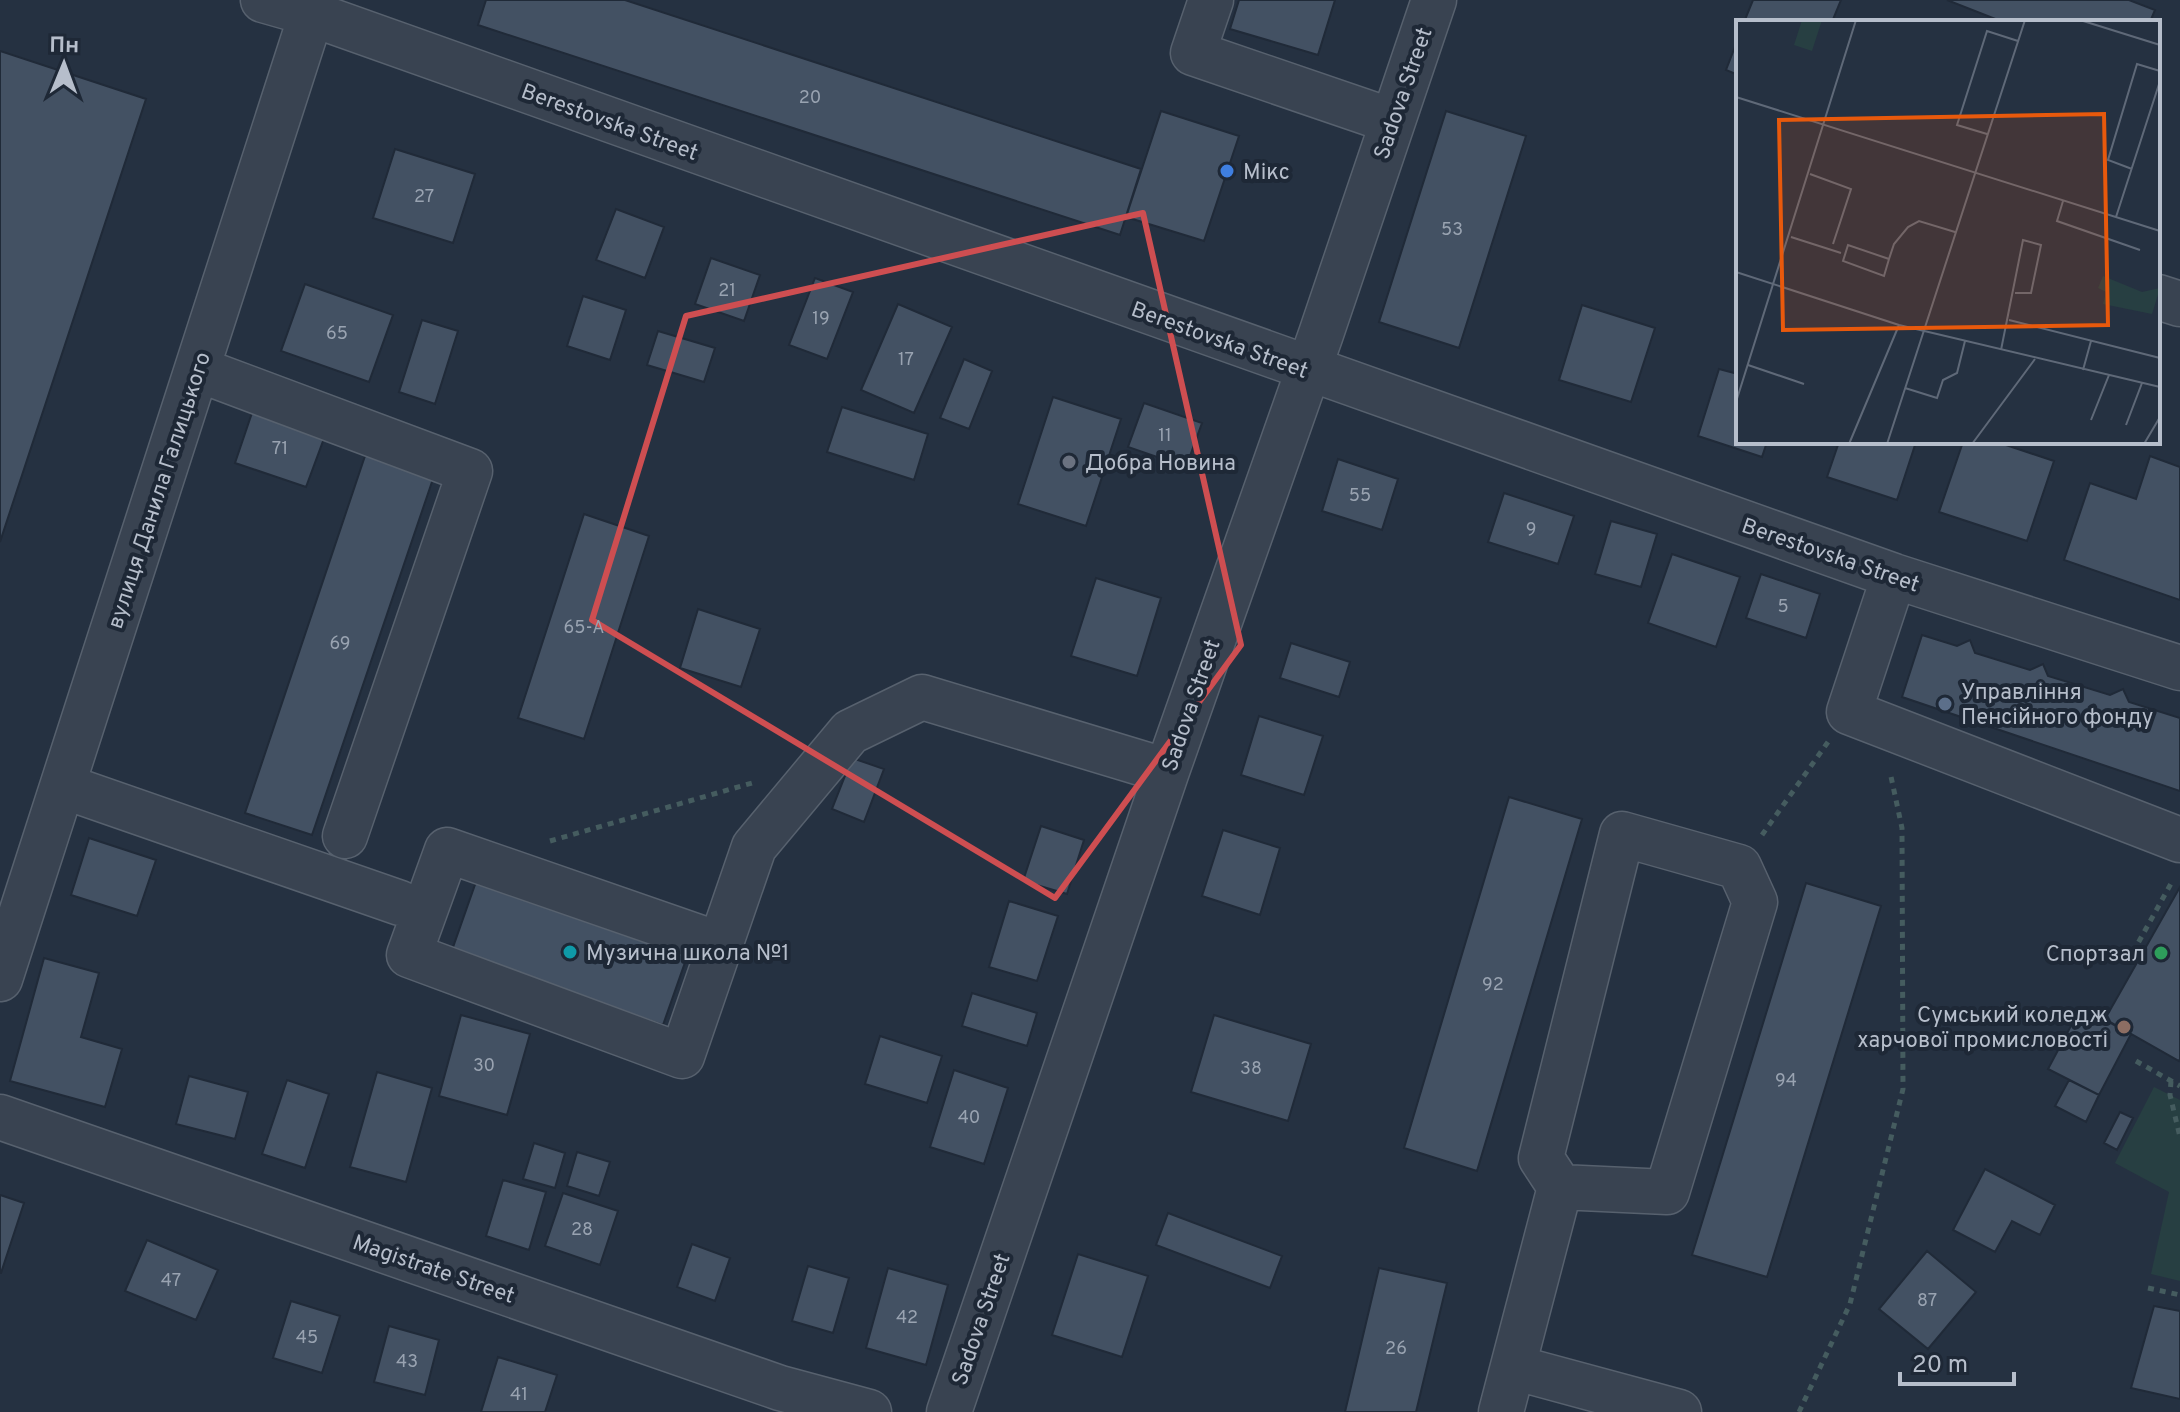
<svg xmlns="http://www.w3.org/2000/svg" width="2180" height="1412" font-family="Overpass,sans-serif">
<rect width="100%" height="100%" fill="#253141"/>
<path fill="#273f42" d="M2154,1087L2180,1100V1281L2151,1274L2169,1192L2115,1163Z"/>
<path fill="#435163" stroke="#202a38" stroke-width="2" d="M486,0H625L1141,169L1120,235L478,25Z
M1239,0H1335L1318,55L1230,29Z
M1753,0H1841L1832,22H1744Z
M1947,0H2129L2155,10L2150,22H2003Z
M1738,39V75L1726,70Z
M0,51L146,99L0,542Z
M1161,111L1239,136L1204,241L1126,217Z
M1446,111L1526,136L1459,348L1379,322Z
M395,149L475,174L453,243L373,218Z
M616,209L664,227L645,278L596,260Z
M711,258L760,275L744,321L695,304Z
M815,278L853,292L827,359L789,345Z
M305,284L393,315L369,382L281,351Z
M583,296L626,310L610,360L567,346Z
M898,304L952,327L914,413L861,390Z
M1582,305L1655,328L1631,402L1559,380Z
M422,320L458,331L435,404L399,392Z
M658,331L715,348L704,382L647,365Z
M964,359L992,371L969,429L940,418Z
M1719,369L1738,374V442H1767L1762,457L1698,436Z
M1053,397L1121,419L1086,526L1018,504Z
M1144,403L1202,423L1186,467L1128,447Z
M254,407L326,433L306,487L235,463Z
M842,407L928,434L914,480L827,452Z
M1839,442H1916L1897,500L1827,477Z
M1963,442H1997L2054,461L2027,541L1939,512Z
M367,450L435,473L312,835L245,813Z
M2150,456L2180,467V600L2064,560L2090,483L2136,499Z
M1338,459L1398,479L1382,530L1322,511Z
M1504,493L1574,516L1558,564L1488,542Z
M584,514L649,536L584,739L518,718Z
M1611,521L1657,534L1641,587L1595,574Z
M1672,554L1740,577L1716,647L1648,623Z
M1761,574L1820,594L1806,638L1746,618Z
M1096,578L1161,598L1137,676L1071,656Z
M698,609L760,629L741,687L680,668Z
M1922,635L1957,646L1970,640L1975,653L2030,670L2043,664L2048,676L2110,695L2123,689L2129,702L2180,718V791L1902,697Z
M1291,643L1350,662L1339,697L1280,678Z
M1259,716L1323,736L1304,795L1241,775Z
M852,758L884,769L864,822L832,809Z
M1509,797L1582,819L1477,1171L1404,1148Z
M1041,826L1084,840L1067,894L1023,881Z
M1223,830L1280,848L1260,915L1202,896Z
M89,838L156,860L137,916L71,895Z
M477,879L689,951L663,1025L451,953Z
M1806,883L1881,906L1767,1277L1692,1255Z
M2180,887V1059L2179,1061L2105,1019Z
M1009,901L1058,916L1037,981L989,967Z
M44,958L99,973L81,1037L122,1049L105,1107L10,1081Z
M972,993L1037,1013L1027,1046L962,1026Z
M2081,1007L2131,1034L2099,1095L2048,1069Z
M461,1015L530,1034L507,1115L439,1096Z
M1214,1015L1311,1044L1288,1121L1191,1092Z
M880,1036L942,1056L927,1103L865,1084Z
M954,1070L1008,1088L984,1164L930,1147Z
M377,1072L432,1088L406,1182L350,1167Z
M189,1076L248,1092L235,1139L176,1124Z
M287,1080L329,1094L305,1168L262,1154Z
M2069,1080L2099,1095L2086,1122L2055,1106Z
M2120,1112L2133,1118L2117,1150L2104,1143Z
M534,1143L565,1153L555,1188L523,1179Z
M577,1152L610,1162L599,1196L567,1186Z
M1985,1169L2055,1205L2040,1235L2012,1221L1995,1252L1953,1230Z
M503,1180L546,1192L529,1250L486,1236Z
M563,1193L618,1211L600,1265L545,1246Z
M0,1195L24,1203L1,1273H0Z
M1168,1213L1282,1256L1270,1288L1156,1245Z
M147,1240L218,1270L196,1320L125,1291Z
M692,1244L730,1258L715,1301L677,1287Z
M1927,1251L1976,1292L1928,1349L1879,1309Z
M1078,1254L1148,1276L1122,1357L1052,1335Z
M808,1266L849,1278L833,1333L792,1321Z
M888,1268L948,1285L926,1365L866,1348Z
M1379,1268L1447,1283L1416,1412H1345Z
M291,1301L340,1316L322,1373L273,1358Z
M2154,1306L2180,1311V1399L2131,1388Z
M389,1326L439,1340L425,1395L374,1382Z
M498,1357L557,1375L545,1412H481Z"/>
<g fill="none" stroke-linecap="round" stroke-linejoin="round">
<defs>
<path id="minor" d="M263,0L312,14L1894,576L2180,668
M1211,0L1193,53L1392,121
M2158,297L2180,304
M197,369L470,471L345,836
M1894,576L1849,712L2180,840
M63,786L400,903
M721,945L447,850L409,955L682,1056L754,847L850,732L922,697L1167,771
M0,979L316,0
M0,1117L780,1388L869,1412
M1513,1367L1679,1412
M949,1412L1167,771L1321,334L1434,0
M1501,1412L1560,1187L1541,1158L1622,834L1739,867L1755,902L1667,1192L1560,1187"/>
</defs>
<use href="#minor" stroke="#57616e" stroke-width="47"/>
<path stroke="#455c5f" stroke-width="5" stroke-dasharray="6 6" stroke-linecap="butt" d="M1762,835L1828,742
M550,841L752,783
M2127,963L2173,880
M2136,1061L2180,1086
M2171,1081L2170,1095L2180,1137
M2148,1288L2180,1295
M1799,1412L1850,1304L1903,1089L1902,828L1890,772"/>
<use href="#minor" stroke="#394351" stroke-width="44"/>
</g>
<path fill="none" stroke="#ce4e51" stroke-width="6" stroke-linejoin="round" d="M1143,213L1241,645L1055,898L592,620L686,316Z"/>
<circle fill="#3f7fe0" stroke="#1e2836" stroke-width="3" cx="1227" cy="171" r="8"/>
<circle fill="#6b7280" stroke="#1e2836" stroke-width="3" cx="1069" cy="462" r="8"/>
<circle fill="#5c6f8a" stroke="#1e2836" stroke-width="3" cx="1945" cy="704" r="8"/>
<circle fill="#0f9aa8" stroke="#1e2836" stroke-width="3" cx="570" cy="952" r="8"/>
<circle fill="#2e9e5b" stroke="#1e2836" stroke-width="3" cx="2161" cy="953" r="8"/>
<circle fill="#8d6e63" stroke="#1e2836" stroke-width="3" cx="2124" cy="1027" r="8"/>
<g text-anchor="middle" stroke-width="8" stroke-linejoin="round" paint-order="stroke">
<g font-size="18" fill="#99a3b1">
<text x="810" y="103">20</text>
<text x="424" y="202">27</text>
<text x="1452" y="235">53</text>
<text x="727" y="296">21</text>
<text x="821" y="324">19</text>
<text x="337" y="339">65</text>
<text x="906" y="365">17</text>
<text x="1165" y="441">11</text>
<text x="280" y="454">71</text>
<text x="1360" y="501">55</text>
<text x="1531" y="535">9</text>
<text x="1783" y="612">5</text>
<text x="584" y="633">65-А</text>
<text x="340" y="649">69</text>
<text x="1493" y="990">92</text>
<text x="484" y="1071">30</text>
<text x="1251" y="1074">38</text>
<text x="1786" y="1086">94</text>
<text x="969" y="1123">40</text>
<text x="582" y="1235">28</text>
<text x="171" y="1286">47</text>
<text x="1927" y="1306">87</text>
<text x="907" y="1323">42</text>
<text x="307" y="1343">45</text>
<text x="1396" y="1354">26</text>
<text x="407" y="1367">43</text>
<text x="519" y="1400">41</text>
</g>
<g font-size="22" fill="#b6becb" stroke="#1e2836">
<text transform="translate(1402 93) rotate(-71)" y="8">Sadova Street</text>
<text transform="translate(610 121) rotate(20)" y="8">Berestovska Street</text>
<text transform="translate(1220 339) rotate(20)" y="8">Berestovska Street</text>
<text transform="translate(158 490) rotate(-72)" y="8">вулиця Данила Галицького</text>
<text transform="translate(1831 554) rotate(19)" y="8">Berestovska Street</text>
<text transform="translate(1190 705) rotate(-71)" y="8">Sadova Street</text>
<text transform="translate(434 1268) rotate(19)" y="8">Magistrate Street</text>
<text transform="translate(980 1319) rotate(-71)" y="8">Sadova Street</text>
</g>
<g font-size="22" fill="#b6becb" stroke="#1e2836" text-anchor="start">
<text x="1243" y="179">Мікс</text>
<text x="1085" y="470">Добра Новина</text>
<text x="1961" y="699">Управління<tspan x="1961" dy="25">Пенсійного фонду</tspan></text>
<text x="586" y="960">Музична школа №1</text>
<text x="2145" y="961" text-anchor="end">Спортзал</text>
<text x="2108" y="1022" text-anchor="end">Сумський коледж<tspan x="2108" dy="25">харчової промисловості</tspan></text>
</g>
</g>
<g transform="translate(1736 20)">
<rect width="424" height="424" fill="#253141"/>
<path d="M66,0H86L76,31L58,25ZM367,256L406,272L424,268L416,294L367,284L370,272L362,268Z" fill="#273f42"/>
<path fill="none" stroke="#5f6978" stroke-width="2" d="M344,0L424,25M0,77L424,211M251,114L221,105L251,11L282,21M396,149L372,140L401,44L424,51M74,154L115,169L97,224M327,181L321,201L404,230M380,197L424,61M55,217L105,233M153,239L112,225L107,241L148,256L153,239L158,224L172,207L183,201L219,212M0,252L163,305L424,367M273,300L424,338M265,330L287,220L305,225L295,273H279M12,345L68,364M347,350L355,321M169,368L201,378L207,360L221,353L229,321M0,382L120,0M355,400L373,355M390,405L406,363M113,424L163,305M151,424L289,0M236,424L299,339M408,424L424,397"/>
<path fill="#e8590c" fill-opacity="0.15" stroke="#e8590c" stroke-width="4" d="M368,94L372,305L47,310L43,100Z"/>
<rect width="424" height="424" fill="none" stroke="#b6becb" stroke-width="4"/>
</g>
<g transform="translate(64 64) rotate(1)" stroke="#1e2836" stroke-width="6" paint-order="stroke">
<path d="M0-6L14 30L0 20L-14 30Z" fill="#b6becb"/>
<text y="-12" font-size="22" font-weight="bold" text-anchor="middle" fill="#b6becb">Пн</text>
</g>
<path d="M1900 1372v12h114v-12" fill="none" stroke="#b6becb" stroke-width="4"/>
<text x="1912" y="1372" font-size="24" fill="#b6becb" stroke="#1e2836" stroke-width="6" paint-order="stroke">20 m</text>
</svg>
